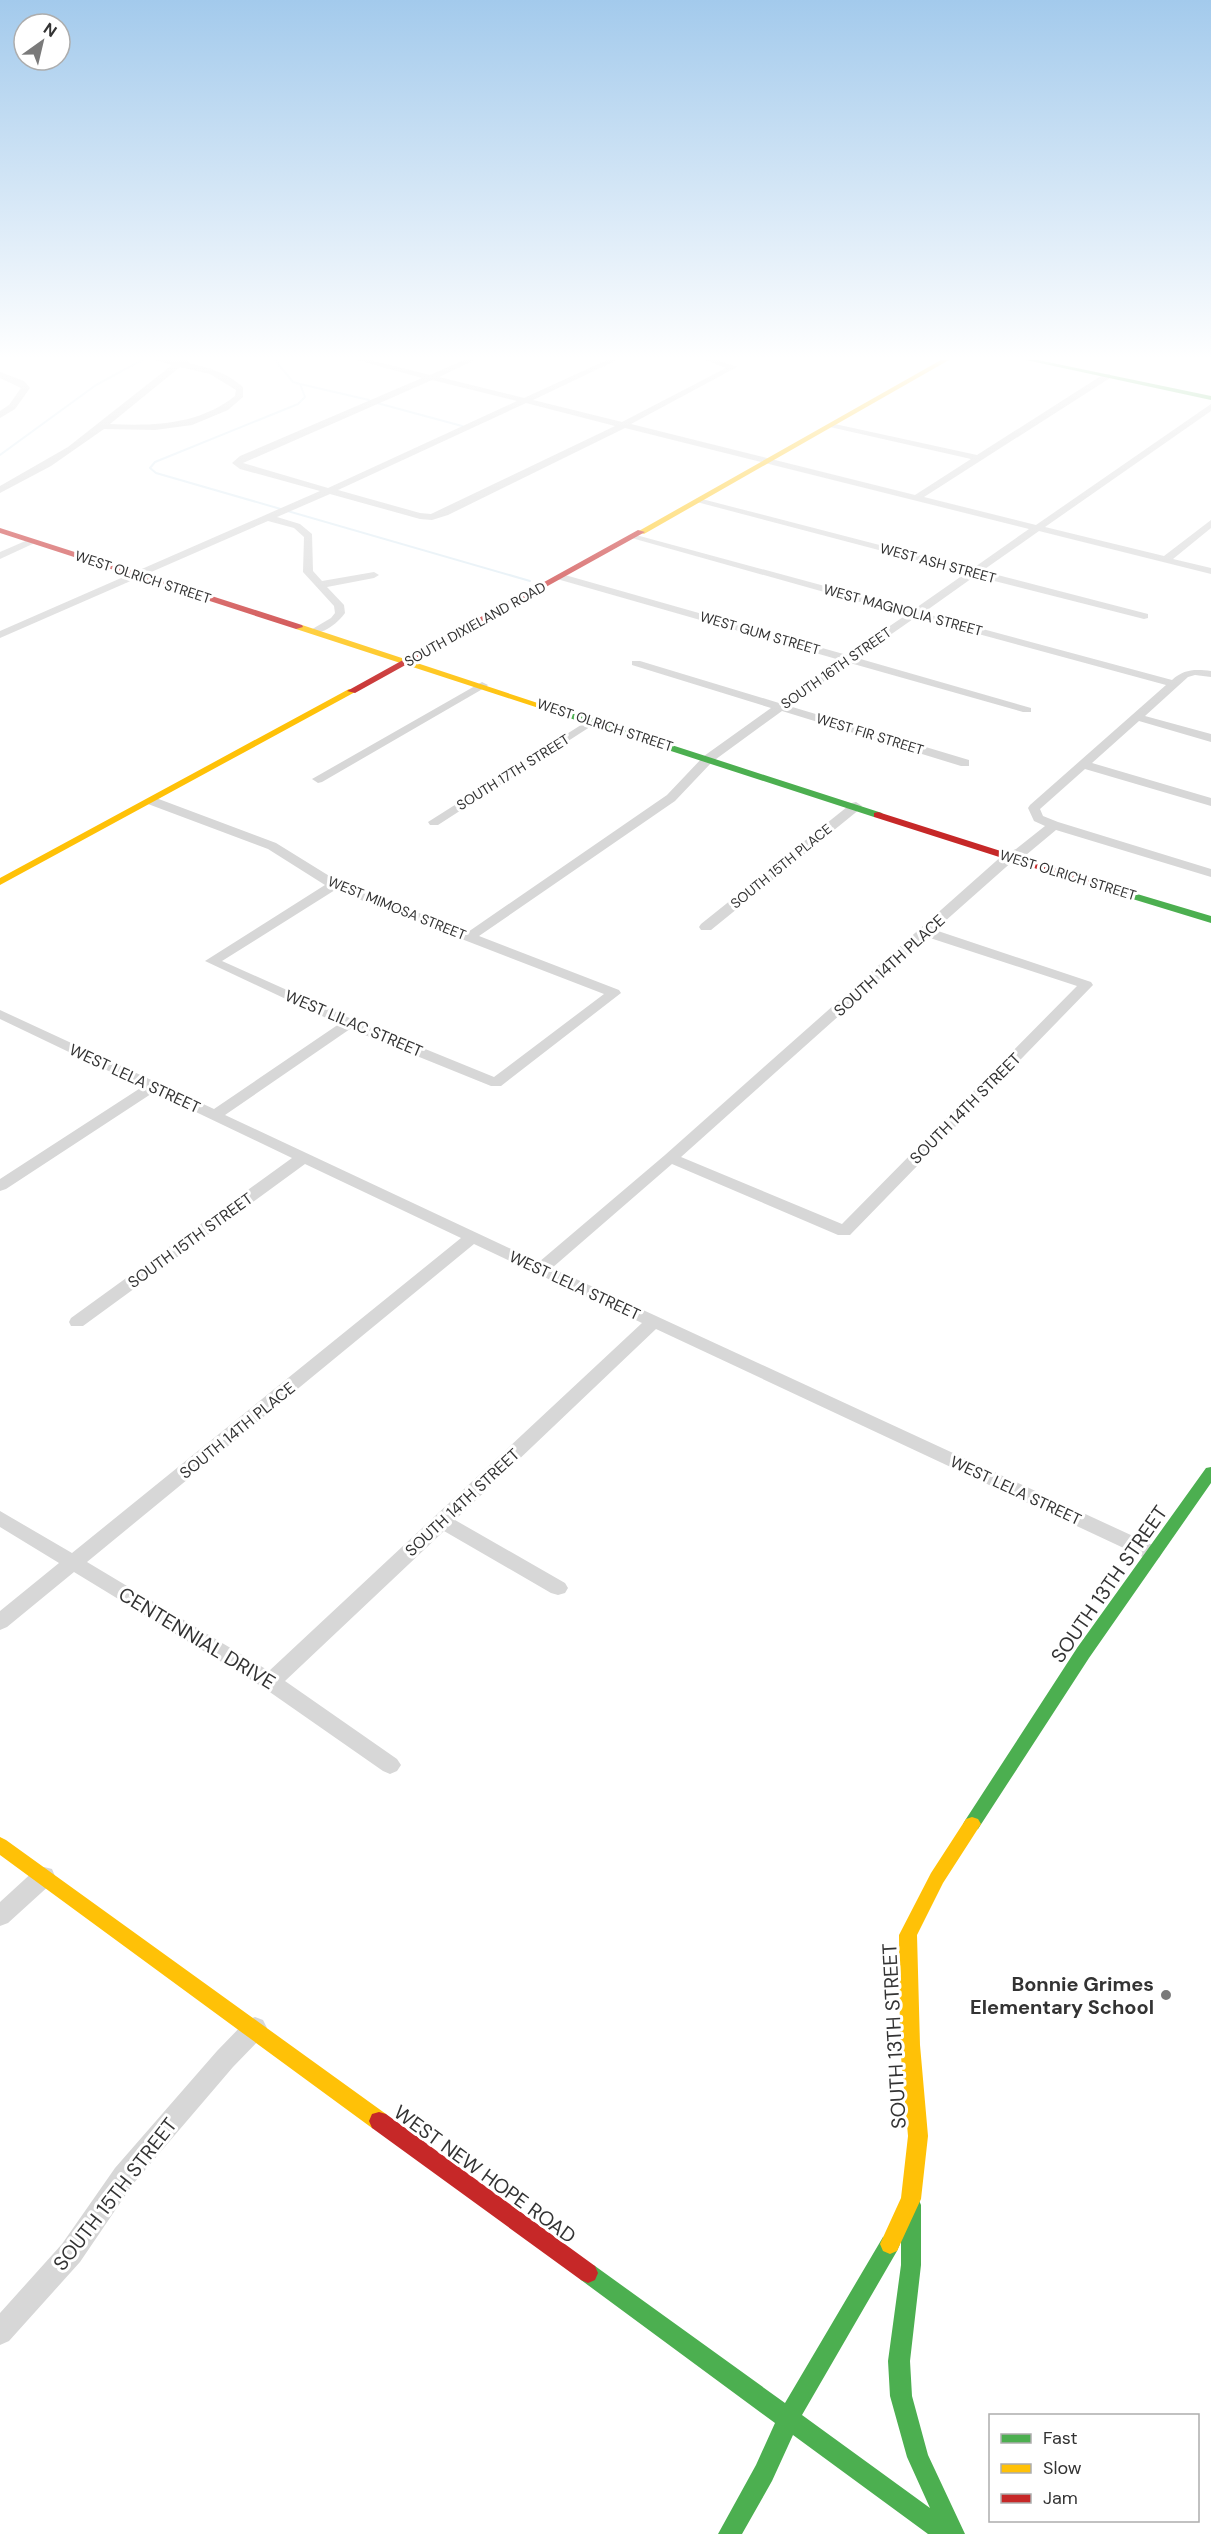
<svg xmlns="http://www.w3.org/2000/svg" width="1211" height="2534" font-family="'DM Sans',sans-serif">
<rect width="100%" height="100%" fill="#fff"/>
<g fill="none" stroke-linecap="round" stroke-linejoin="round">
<path stroke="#ddebf3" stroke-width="2" d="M275,360L293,382L300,384L305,397L298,404L155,462L150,468L156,473L530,581
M300,384L369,400
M377,403L462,426
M0,455L96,385L142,360"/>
<path fill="#d7d7d7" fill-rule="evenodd" d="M154,360H187L189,363C210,368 227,373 243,387V397L228,410L192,425L155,430L104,429L51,466L0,493V486L68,447L172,365ZM180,367L210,374L236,390L235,396C198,425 155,426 110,424Z
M357,360H370L430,375L464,360H475L439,377L524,398L607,360H617L533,400L622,422L726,368L705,360H717L737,367L631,424L915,495L971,459L830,427V423L977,455L1104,374H1110V378L924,497L1036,525L1211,404V411L1045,527L1164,556L1211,520V528L1173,559L1211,568V574L1039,531L982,571L1148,614V618L1144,619L975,576L923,613L1172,680C1184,669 1195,669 1211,671V677L1195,675L1188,677L1145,716L1211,734V742L1139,721L1092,763L1211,798V806L1085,769L1040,809L1043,816L1058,822L1211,869V877L1056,830L1026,855L1014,860L935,930L1091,982L1093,985L850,1235H838L672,1164L552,1268L1159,1548L1162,1553L1159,1558L1152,1560L1145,1558L656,1329L455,1520L565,1583L568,1588L565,1593L558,1595L551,1593L444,1531L285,1681L397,1759L401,1765L397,1771L390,1774L383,1771L264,1688L74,1572L7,1627L0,1630V1611L59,1563L0,1527V1511L72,1553L461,1238L305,1164L83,1326H71L69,1322L71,1318L292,1158L154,1092L6,1189L0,1191V1179L142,1087L0,1019V1010L214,1109L339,1024L205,961L325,885L268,849L148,804V798H156L276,843L339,882L468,932L667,795L704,756L771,708L632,665V661H640L779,703L840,660L557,579V575H565L847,655L906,615L628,537L636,535L913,610L966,573L693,501L698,498L972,569L1029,529L625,428L448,515L432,520L420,519L330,494L277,517L300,524L312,534L313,571L322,581L374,572L379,575L374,578L327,587L344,605L345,613C338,623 323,635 310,633L309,631L331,618L335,613L334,606L303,572L304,537L294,528L268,521L0,638V631L320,491L240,469L232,463L240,456L422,378ZM432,380L517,401L328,488L243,463ZM526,403L615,426L431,514L420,513L338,490ZM916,617L1166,685L1030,805L1028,808L1034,821L1045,826L1016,849L1004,854L665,1155L539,1262L225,1115L350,1029L491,1086H501L621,993L619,990L479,936L675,801L712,762L782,711L961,766H969V760L789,706L850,663L1023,712H1031V708L857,658ZM335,890L604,994L494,1077L354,1020L222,961ZM927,937L1077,986L842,1224L681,1157ZM474,1244L642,1323L269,1671L87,1562Z
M0,372L24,381L30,388L15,409L0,418V411L9,405L21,388L0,378Z
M30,539L39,541L0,559V552Z
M482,682L488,685L486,687L322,782L318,783L312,779Z
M592,718L596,719V723L438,825H430L428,822Z
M856,802L862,806L860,809L711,930H701L699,927L701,924L852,803Z
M44,1867L52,1869L55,1876L52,1883L8,1923L0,1926V1902L36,1869Z
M255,2017L263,2020L267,2028L263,2036L233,2067L133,2184L80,2262L9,2341L0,2345V2313L62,2244L115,2168L217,2051L247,2020Z"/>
<path fill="#4caf50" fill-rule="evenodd" d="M1026,360H1038L1211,396V400Z
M557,708L882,813L883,815L882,817H874L554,713L552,711Z
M1107,885L1211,916V923L1103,890L1102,888Z
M1211,1467V1483L1089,1658L978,1829L972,1831L966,1829L963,1824L966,1819L1077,1648L1206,1468Z
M911,2195L918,2198L921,2205V2265L910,2361L912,2396L928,2455L965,2534H928L793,2435L772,2481L742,2534H718L756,2465L775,2423L581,2280L578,2273L581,2266L588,2263L595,2266L785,2403L883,2237L890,2234L897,2237L900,2244L897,2251L802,2415L930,2508L907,2457L890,2396L888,2361L901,2265V2205L904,2198Z"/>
<path fill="#ffc107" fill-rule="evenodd" d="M941,360H949L644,534L637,532Z
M296,625H302L562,711L554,713L296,629Z
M349,689L357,691L0,885V878Z
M972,1817L978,1819L981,1824L943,1883L917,1935L920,2045L928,2136L921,2199L897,2251L890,2254L883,2251L880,2244L901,2198L908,2136L900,2045L899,1935L931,1873L966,1819Z
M0,1837L6,1840L386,2114L389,2121L386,2128L379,2130L372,2128L0,1855Z"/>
<path fill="#c62828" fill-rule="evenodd" d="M0,528L302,625L303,627L296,629L0,533Z
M638,530L645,532L355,693L347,691Z
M878,812L1111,886L1112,888L1107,891L1103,890L874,817V813Z
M379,2112L386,2114L595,2266L598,2273L595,2280L588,2283L581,2280L372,2128L369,2121L372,2114Z"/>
</g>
<linearGradient id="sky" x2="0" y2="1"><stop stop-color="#a3caec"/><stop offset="0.5" stop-color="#fff"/><stop offset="1" stop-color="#fff" stop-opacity="0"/></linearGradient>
<rect width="1211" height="715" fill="url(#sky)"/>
<circle fill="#7a7a7a" stroke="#fff" stroke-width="2" cx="1166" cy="1995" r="6"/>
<g text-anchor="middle" stroke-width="6" stroke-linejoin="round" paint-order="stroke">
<g font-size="14" fill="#333" stroke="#fff">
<text transform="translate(938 563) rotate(15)" y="5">WEST ASH STREET</text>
<text transform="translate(143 577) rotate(18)" y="5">WEST OLRICH STREET</text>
<text transform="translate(903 610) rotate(15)" y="5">WEST MAGNOLIA STREET</text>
<text transform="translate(475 624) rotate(-29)" y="5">SOUTH DIXIELAND ROAD</text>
<text transform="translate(760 633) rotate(16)" y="5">WEST GUM STREET</text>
<text transform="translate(836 668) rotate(-35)" y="5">SOUTH 16TH STREET</text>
<text transform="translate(605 725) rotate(18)" y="5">WEST OLRICH STREET</text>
<text transform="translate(870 734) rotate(17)" y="5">WEST FIR STREET</text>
<text transform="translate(513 772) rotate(-32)" y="5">SOUTH 17TH STREET</text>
<text transform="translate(781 866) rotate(-39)" y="5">SOUTH 15TH PLACE</text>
<text transform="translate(1068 875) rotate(17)" y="5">WEST OLRICH STREET</text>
<text transform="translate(397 908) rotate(22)" y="5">WEST MIMOSA STREET</text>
</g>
<g font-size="16" fill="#333" stroke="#fff">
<text transform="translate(889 965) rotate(-42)" y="6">SOUTH 14TH PLACE</text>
<text transform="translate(354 1023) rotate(23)" y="6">WEST LILAC STREET</text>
<text transform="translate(135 1078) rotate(25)" y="6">WEST LELA STREET</text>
<text transform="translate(965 1108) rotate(-45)" y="6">SOUTH 14TH STREET</text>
<text transform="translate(190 1240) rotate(-36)" y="6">SOUTH 15TH STREET</text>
<text transform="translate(575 1285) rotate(25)" y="6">WEST LELA STREET</text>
<text transform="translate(237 1430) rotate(-39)" y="6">SOUTH 14TH PLACE</text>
<text transform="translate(1016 1490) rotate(25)" y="6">WEST LELA STREET</text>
<text transform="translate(462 1502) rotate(-43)" y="6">SOUTH 14TH STREET</text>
</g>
<g font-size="20" fill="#333" stroke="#fff">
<text transform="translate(1109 1584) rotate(-55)" y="7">SOUTH 13TH STREET</text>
<text transform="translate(197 1638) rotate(31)" y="7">CENTENNIAL DRIVE</text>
<text transform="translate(894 2036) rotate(-93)" y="7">SOUTH 13TH STREET</text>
<text transform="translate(485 2174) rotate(36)" y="7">WEST NEW HOPE ROAD</text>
<text transform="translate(115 2194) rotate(-52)" y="7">SOUTH 15TH STREET</text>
</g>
<g font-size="20" font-weight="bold" fill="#333" stroke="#fff" text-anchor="end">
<text x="1154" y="1991">Bonnie Grimes<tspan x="1154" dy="23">Elementary School</tspan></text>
</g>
</g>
<rect x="989" y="2414" width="210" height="108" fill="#ffffff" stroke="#adadad" stroke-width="1.5"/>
<rect x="1001" y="2434" width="30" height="9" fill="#4caf50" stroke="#adadad" stroke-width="1.5"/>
<text x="1043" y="2444" font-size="18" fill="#333333">Fast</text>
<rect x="1001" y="2464" width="30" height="9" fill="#ffc107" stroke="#adadad" stroke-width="1.5"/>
<text x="1043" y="2474" font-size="18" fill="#333333">Slow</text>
<rect x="1001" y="2494" width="30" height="9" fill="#c62828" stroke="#adadad" stroke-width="1.5"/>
<text x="1043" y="2504" font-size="18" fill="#333333">Jam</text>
<g transform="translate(42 42) rotate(34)"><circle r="28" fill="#ffffff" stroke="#adadad" stroke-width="1.5"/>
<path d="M0-4.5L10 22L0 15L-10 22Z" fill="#7a7a7a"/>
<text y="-9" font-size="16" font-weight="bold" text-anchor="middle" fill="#333333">N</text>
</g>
</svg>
